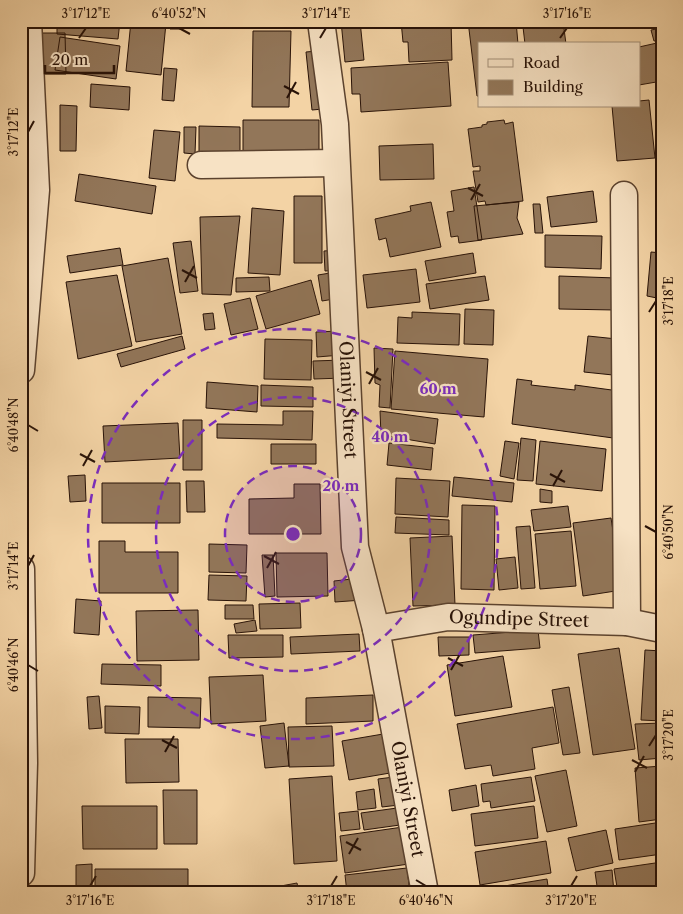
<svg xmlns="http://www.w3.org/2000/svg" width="683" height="914" font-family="'Libre Caslon Text',serif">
<rect width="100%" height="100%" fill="#f3d3a5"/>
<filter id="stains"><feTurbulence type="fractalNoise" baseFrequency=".004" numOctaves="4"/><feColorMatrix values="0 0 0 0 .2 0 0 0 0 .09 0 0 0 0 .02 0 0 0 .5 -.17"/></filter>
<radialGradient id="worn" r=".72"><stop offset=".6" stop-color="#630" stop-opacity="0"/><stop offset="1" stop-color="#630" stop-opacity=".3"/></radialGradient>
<path fill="#927659" stroke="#281207" d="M57,21H120L118,39L57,34Z
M131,21L166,23L161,75L126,71Z
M171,21H181V29H170Z
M242,21H292V23Z
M341,21H360L364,60L345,62Z
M401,21H451L452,60L409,62L408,42H403Z
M468,21H516L518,44H479V96H477Z
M518,21H563L566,44H525L523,27H519Z
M662,28V40L654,41L651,30Z
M253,31H291L289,107H252Z
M40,33H65L66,74H40Z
M60,37L120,46L116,79L55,70Z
M657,43L662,62V81L639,85V47Z
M317,51L323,109L312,110L306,52Z
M448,62L451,106L361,112L360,94H352L351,68Z
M164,68L177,69L174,101L162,100Z
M91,84L130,87L129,110L90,107Z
M662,97V151L656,98Z
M649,100L655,158L617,161L612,106H639V101Z
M60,105L77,106L76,151H60Z
M243,120H319V152L243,151Z
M504,120L505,124L513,122L523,201L486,205L485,201L478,202L473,171H480V166L473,167L468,129L482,127V125L487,124V122Z
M199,126L240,127V159L199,158Z
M184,127H196L195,154L184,153Z
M154,130L180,132L175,181L149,178Z
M433,144L434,179L380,180L379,146Z
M79,174L156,186L152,214L75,201Z
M474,187L482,240L459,243L458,236L451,237L447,212L454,211L451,191Z
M593,191L597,222L551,227L547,197Z
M294,196H322V263H294Z
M431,202L441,247L390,257L386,238L379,240L375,219L411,211L410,206Z
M519,202L517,218L523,234L478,240L474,206Z
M533,204H540L543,233H535Z
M252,208L284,211L280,275L248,273Z
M240,216L231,295L202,294L200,217Z
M545,235L602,236L601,269L545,267Z
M191,241L198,291L180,293L173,243Z
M120,248L123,265L70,273L67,256Z
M337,250L338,270L325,271L324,251Z
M651,252L662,253V299L647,296Z
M473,253L476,273L429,281L425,261Z
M168,258L182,334L136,342L122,266Z
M416,269L420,302L367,308L363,275Z
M336,272L340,298L322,301L318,275Z
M117,275L132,346L78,359L66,282Z
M485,276L489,300L430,309L426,284Z
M559,276L616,278L615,310L559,309Z
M269,277L270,291L236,292V278Z
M311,280L320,314L266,329L256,296Z
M250,298L258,329L231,335L224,304Z
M465,309L494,310L493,345L464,344Z
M412,312L460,314L459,345L397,343L398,317L412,318Z
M213,313L215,329L205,330L203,314Z
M339,331L341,355L317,357L316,332Z
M182,336L185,349L121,367L117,354Z
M588,336L617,339L613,375L584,372Z
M265,339L312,340L311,380L264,379Z
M374,348L393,349L390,408L379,407L380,385L375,383Z
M395,351L488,359L484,417L391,409Z
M343,360L344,378L314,379L313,361Z
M517,379L532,381L531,385L575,390V385L619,391L613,438L512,424Z
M207,382L258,386L257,412L206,408Z
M261,385L313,387V407L261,406Z
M283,411H313L312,440L217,438V424L283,425Z
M380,411L438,419L435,444L381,435Z
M183,420H202V470H183Z
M178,423L180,458L105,462L103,426Z
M521,438L536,440L533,481L517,480Z
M505,441L519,443L514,479L500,476Z
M540,441L606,449L602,491L536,484Z
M389,443L433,448L431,470L387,465Z
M271,444H316V464H271Z
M85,475L86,501L70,502L68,476Z
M454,477L514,483L512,502L452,496Z
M396,478L450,481L448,517L395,514Z
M186,481H204L205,512H187Z
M102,483H180V523H102Z
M294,484H320L321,534H249V499L294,498Z
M540,489L552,491V503L540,502Z
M462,505L495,506L494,590L461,589Z
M568,506L571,527L534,531L531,510Z
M396,517L449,520V535L395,533Z
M611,518L622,590L583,596L573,523Z
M530,526L535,588L521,589L516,527Z
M571,531L576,586L540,589L535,534Z
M452,536L455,605L413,606L410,538Z
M99,541H125V552H178V593H99Z
M209,544L247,545L246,573L209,572Z
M276,553H327L328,596L277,597Z
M262,555H273L275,596L265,597Z
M515,557L518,588L499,590L496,559Z
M209,575L247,576L246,601L208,600Z
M361,578L363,600L335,602L334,581Z
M76,599L101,601L99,635L74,633Z
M300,603L301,628L260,629L259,604Z
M225,605H253L254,619H225Z
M198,610L199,660L137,661L136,611Z
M255,620L257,631L236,633L234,624Z
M538,630L540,648L475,653L473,635Z
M359,634L360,651L291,654L290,637Z
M228,635H283V657L229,658Z
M438,637H469V655L439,656Z
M619,648L635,749L593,755L578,654Z
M645,650L662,651V721L641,720Z
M503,656L512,707L455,716L447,665Z
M102,664L161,665V686L101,684Z
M263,675L266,721L211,724L209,677Z
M569,687L580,753L563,755L552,690Z
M373,695V721L306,724V698Z
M99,696L102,728L89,729L87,697Z
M148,697L201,698L200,728L148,727Z
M105,706L140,707L139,734L105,733Z
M553,707L559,743L532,748L535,769L493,776L491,765L465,769L457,724Z
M284,723L289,766L265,768L260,726Z
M662,723V758L639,760L635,724Z
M332,726L334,766L289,767L288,727Z
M389,733L396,772L349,780L342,741Z
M125,739H178L179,782L126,783Z
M662,766V819L639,822L635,768Z
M566,770L577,826L547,832L535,776Z
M332,776L337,861L294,864L289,779Z
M394,777L399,805L382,807L378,779Z
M531,777L535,801L491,808L490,801L483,802L481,784Z
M476,785L479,806L452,811L449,790Z
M374,789L376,808L358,810L356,792Z
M163,790H197V844H164Z
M82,806H157V849H83Z
M534,806L538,838L475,846L471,814Z
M397,808L400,825L364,830L361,813Z
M358,811L360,829L341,831L339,813Z
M662,822V854L619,860L615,829Z
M403,827L409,864L345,873L340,836Z
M606,830L613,863L576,871L568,838Z
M546,841L551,873L480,885L475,852Z
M662,862V893H618L614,869Z
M92,864V893H76V865Z
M407,868L410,893H347L345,875Z
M95,869H188V893H95Z
M612,870L614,893H598L595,872Z
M547,879L549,893H480V890Z
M297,883L299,893H259V890Z"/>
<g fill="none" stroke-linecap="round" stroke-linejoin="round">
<defs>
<g id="minor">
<path id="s1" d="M321,21L335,124L355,547L376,629L425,893"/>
<path d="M201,165L336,163"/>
<path d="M624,195L627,622"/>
<path d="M21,370L36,190L28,21"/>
<path d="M21,569L24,763L21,873"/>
<path id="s2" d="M376,629L448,617L627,622L662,629"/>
</g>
</defs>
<use href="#minor" stroke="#5b422e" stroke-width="29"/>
<use href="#minor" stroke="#f7e2c4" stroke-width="26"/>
</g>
<path fill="none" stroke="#281207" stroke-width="2" d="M179,28L190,34M79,38L86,28M320,38L326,28M560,38L567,28M284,86L299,94M287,98L296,82M28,132L34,121M468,188L483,196M471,200L480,184M182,270L197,278M185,282L194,266M649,312L656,301M366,372L381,380M369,384L378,368M28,425L38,431M80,454L95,462M83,466L92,450M550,474L565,482M553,486L562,470M645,526L656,532M264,556L279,564M28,566L34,555M267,568L276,552M448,658L463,666M28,665L38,671M451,670L460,654M162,740L177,748M649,746L656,735M165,752L174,736M632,760L647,768M635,772L644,756M346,842L361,850M349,854L358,838M416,880L426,886M90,886L96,876M331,886L337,876M571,886L577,876"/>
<circle cx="293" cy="534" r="68" fill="#7b2cbf" fill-opacity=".12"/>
<g fill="none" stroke="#7b2cbf" stroke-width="2.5" stroke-dasharray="9 6">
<circle cx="293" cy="534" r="68"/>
<circle cx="293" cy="534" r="137"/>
<circle cx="293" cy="534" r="205"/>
</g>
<g text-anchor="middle" stroke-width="4.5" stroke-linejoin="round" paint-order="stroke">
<g font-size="18" fill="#281207" stroke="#f7e2c4">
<text dy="6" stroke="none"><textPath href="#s1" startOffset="380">Olaniyi Street</textPath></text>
<text dy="6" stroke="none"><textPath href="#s2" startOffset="144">Ogundipe Street</textPath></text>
<text dy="6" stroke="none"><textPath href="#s1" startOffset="785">Olaniyi Street</textPath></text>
</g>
</g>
<circle cx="293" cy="534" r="8" fill="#7b2cbf" stroke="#f7e2c4" stroke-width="2.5"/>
<g font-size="15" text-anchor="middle" font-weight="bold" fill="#7b2cbf" stroke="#f7e2c4" stroke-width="4.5" stroke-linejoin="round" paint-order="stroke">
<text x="438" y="394">60 m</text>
<text x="390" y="442">40 m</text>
<text x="341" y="491">20 m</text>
</g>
<rect width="683" height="914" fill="none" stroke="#f3d3a5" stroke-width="55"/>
<rect x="478" y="42" width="162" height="65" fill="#f7e2c4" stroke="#a48f78"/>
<rect x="488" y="59" width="25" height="8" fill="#f7e2c4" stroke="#a48f78"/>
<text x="523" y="68" font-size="15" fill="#281207">Road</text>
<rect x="488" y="80" width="25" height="15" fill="#927659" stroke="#a48f78"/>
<text x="523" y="92" font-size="15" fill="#281207">Building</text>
<path d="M45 65v8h69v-8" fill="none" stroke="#281207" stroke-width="2.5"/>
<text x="52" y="65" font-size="15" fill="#281207" stroke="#f7e2c4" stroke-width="4" paint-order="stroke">20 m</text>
<rect x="28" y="28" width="628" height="858" fill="none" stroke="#281207" stroke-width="2"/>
<g font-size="12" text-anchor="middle" fill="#281207">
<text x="86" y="18">3°17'12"E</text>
<text x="179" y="18">6°40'52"N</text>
<text x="326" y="18">3°17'14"E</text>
<text x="567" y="18">3°17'16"E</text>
<text transform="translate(14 132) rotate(-90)" y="4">3°17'12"E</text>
<text transform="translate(669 301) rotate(-90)" y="4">3°17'18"E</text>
<text transform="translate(14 425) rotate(-90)" y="4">6°40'48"N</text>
<text transform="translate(669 532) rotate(-90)" y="4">6°40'50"N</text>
<text transform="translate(14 566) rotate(-90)" y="4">3°17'14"E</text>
<text transform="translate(14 665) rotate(-90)" y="4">6°40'46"N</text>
<text transform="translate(669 735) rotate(-90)" y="4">3°17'20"E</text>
<text x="90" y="905">3°17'16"E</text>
<text x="331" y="905">3°17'18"E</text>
<text x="426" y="905">6°40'46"N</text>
<text x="571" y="905">3°17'20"E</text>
</g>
<rect width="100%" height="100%" filter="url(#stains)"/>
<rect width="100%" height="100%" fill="url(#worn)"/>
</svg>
